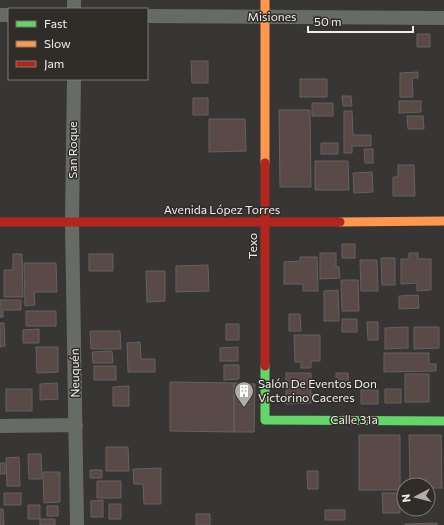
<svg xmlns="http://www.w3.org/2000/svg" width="444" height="525" font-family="Commissioner,sans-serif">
<rect width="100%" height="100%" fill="#383634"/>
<path fill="#594947" stroke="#646261" d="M417,34H430V47H417Z
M191,61H208V83H192Z
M418,72V78H412L413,97H400V73Z
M300,79H327V97H300Z
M342,96H351L352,106H343Z
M193,98H208V115H193Z
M399,101H421V112L399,113Z
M312,103H333V116H312Z
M279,110H310L311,187H280Z
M344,111H352L353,135H371V146H352V153H344Z
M407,116H423L424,129H408Z
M209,119H245L246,151L209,152Z
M321,143H338V154H321Z
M364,149H373V163H365Z
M315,161H348L349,190H315Z
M398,165H414L415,196H393V177H398Z
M372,172L373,192L354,193L353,173Z
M342,244H355V258H342Z
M320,253H336V267H339L340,278L320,279Z
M409,253H418V259H431V290L417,291V283L401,284V259H409Z
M13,254H22L23,297H4V270H13Z
M89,254H113V271H89Z
M300,257H317L318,291H303V284H284V262L300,261Z
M381,258H395V285H382Z
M360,260H377L378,291H361Z
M24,263H56L57,292H34L35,305L25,306Z
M208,265L209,291L176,292V266Z
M146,271H165V301L147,302Z
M341,280H358L359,311H342Z
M338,290L339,321H324V291Z
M418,295L419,308L399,309V296Z
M0,300H21V310H3V317H0Z
M26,311H56V326H26Z
M289,314H300L301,331H289Z
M342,319H357V332H342Z
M367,322H378V340H368Z
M0,323H4L5,346L0,347Z
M226,324H239V340H226Z
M408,327V348L385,349V328Z
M414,327H439V348L414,349Z
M39,329V343H23V330Z
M90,331H120L121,349H91Z
M294,335H320V361H311V368H301V362H295Z
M140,342L141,359H155V372H128L127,343Z
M36,347H58V372L37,373Z
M238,347V361H220V348Z
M112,351L113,363H93L92,352Z
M384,353H429V364H436V371L384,372Z
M224,365H239V379L224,380Z
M94,366H116V380H94Z
M286,373H311V403L286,404Z
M336,373H348L349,387L336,388Z
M405,374H429V402H405Z
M170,382L234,383V432L170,431Z
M57,383L58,399L40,400V384Z
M234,383L255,384L254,432H234Z
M129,386V406H113V387Z
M6,389H32V411H6Z
M385,389H401V403H385Z
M361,390H378V404H361Z
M359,435H400V490H359Z
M409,435H441L442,488H428V485H410Z
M106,447H128L129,471H106Z
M28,454H41L42,479H29Z
M19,457L20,486H7L6,458Z
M0,463H5V474H0Z
M161,468V504H144L143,484H134L133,469Z
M90,470H102V478H90Z
M307,471H318V489H308Z
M43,472H60V502L44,503Z
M97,481H121V498H97Z
M4,493H21V505H4Z
M382,493H400V513H383Z
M103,500V517H91V501Z
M109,504H121V519H109Z
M28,505H40V519H28Z
M47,506H58V516H47Z
M0,509H3L4,525H0Z
M325,510H345V520H325Z
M196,514H210V525H196Z
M40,519H55V525H40Z
M437,523V525H405V524Z"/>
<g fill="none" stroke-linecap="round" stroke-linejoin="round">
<path stroke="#666c64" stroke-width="14" d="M74,9V0
M0,15H9
M147,16L444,18
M74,79L72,222L77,525
M0,426L76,425"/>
<path stroke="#63d668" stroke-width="9" d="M265,366V420L444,421"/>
<path stroke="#ff974d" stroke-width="9" d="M265,0V163
M340,222L444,221"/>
<path stroke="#b3261e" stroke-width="9" d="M265,163V366
M0,222H340"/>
</g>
<defs>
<symbol id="building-pin" viewBox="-11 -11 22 30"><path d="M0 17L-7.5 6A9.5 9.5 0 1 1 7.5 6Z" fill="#b0aeab" stroke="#302c28"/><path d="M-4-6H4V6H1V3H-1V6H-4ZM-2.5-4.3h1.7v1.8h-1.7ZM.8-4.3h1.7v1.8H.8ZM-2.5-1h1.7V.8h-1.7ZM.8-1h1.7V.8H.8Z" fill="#fff"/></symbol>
</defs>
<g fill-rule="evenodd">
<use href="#building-pin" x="233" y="380" width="22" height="30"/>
</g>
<g text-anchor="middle" stroke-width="3" stroke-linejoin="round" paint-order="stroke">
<g font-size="12" fill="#f0eeeb" stroke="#302c28">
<text x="272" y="21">Misiones</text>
<text transform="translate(73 150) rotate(-90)" y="4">San Roque</text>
<text x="222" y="214">Avenida López Torres</text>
<text transform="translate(253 246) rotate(-90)" y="4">Texo</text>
<text transform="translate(75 373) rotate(-91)" y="4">Neuquén</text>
<text x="354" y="424">Calle 31a</text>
</g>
<g font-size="12" fill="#f0eeeb" stroke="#302c28" text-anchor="start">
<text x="258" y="388">Salón De Eventos Don<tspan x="258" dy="14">Victorino Caceres</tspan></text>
</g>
</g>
<rect x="8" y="8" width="140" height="72" fill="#302c28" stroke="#7d7a76"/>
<rect x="16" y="21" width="20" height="6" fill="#63d668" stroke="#7d7a76"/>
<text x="44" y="28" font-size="12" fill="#f0eeeb">Fast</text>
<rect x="16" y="41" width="20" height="6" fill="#ff974d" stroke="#7d7a76"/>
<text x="44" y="48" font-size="12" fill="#f0eeeb">Slow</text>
<rect x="16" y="61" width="20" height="6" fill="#b3261e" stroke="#7d7a76"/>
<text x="44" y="68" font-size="12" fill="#f0eeeb">Jam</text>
<g transform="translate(416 497) rotate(263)"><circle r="19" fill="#302c28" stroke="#7d7a76"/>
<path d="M0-3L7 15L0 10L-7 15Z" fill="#b0aeab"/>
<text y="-6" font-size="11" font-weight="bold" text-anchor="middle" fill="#f0eeeb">N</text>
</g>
<path d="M308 26v6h105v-6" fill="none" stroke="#f0eeeb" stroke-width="2"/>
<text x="314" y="26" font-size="12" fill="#f0eeeb" stroke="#302c28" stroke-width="3" paint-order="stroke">50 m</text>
</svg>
